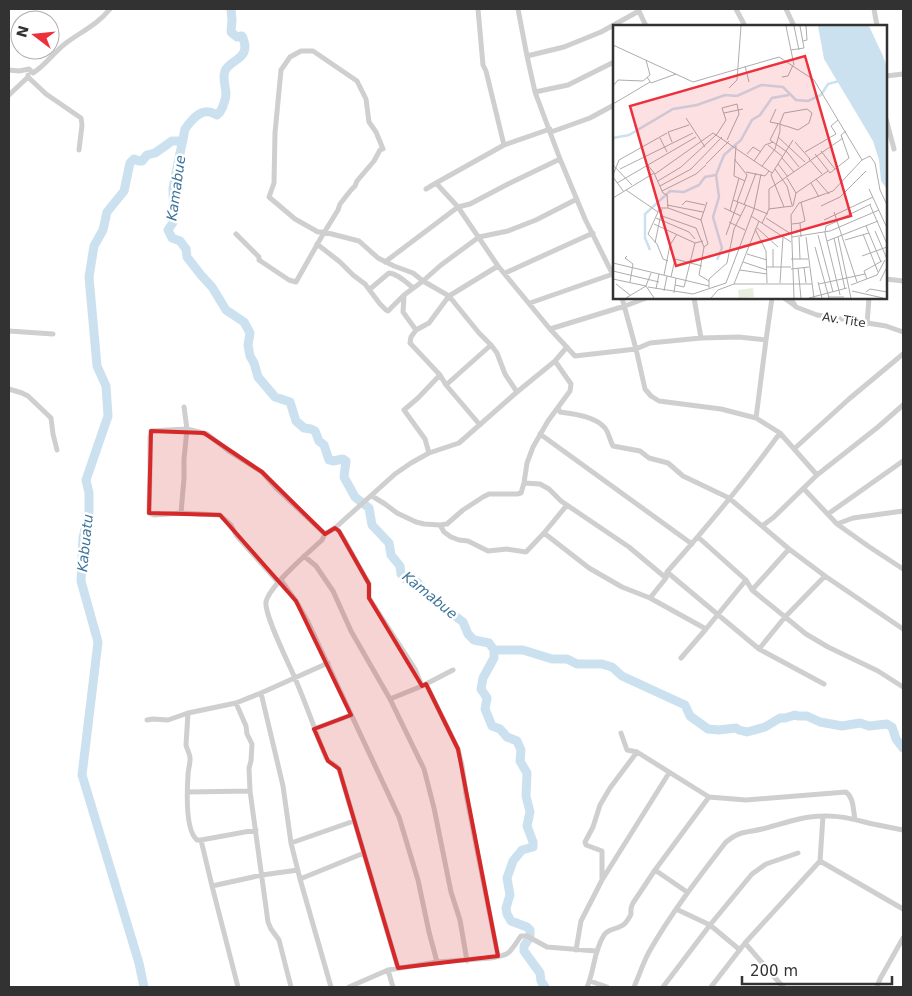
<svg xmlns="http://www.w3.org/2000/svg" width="912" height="996" font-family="'DejaVu Sans',sans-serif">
<rect width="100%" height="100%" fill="#fff"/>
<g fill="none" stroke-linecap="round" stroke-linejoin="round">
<path stroke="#cce1ef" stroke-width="9" d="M231,9L232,20L231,32L237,37L242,36C253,59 230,59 225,71C222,79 226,87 226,94C226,99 224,102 223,106C221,111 221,112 217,115C214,114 212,112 209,112C199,110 190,122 185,129L173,188L174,221L168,230L172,238L180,241L186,249L187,257L201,275L212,287L226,310L244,322L250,333L248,345L250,356L254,363L258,377L275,397L290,402L296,421L304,428L311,429L315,431L319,441L324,445L329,460L333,461L343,459L346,461L344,477L355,497L369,508L372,525L389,543L391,555L400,566L401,574L405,579L417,582L431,598L463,622L468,634L474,640L489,643L494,650V658L483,678L481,689L487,698L485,709L492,726L500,729L507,737L517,741L521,750L520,761L527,773L526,796L530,812L527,826L533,842V847L522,850L513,861L507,878L510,895L506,908L507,914L511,921L527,927L530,930V937L524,946V951L540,973L541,981L545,987
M494,650H523L552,659H567L577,664H602L612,667L622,676L685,705L690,716L708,729L719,730L736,728L739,730L747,732L765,727L780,718H785L795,715L798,716H807L820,722L842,726L860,723L869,726L887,724L892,727L896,739L903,748
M144,987L139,963L82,775L98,642L81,581L83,538L89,512V493L86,480L108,416L106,386L97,366L89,277L94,246L103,230L107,212L124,191L130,163L134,159L139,161H142L147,155L155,153L172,141H183"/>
<path stroke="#cfcfcf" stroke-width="5" d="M478,9L483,65L486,71L504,145
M518,9L527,56L535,92L560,159L585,219L614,277
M638,9L646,26
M736,9L745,26
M786,9L794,26
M874,9L877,26
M527,56L564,47L601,32L639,11
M9,70L19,71L29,69L33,73C46,65 54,52 66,43C81,32 98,24 110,9
M886,76L903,74
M28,77L46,94L81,118L82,125L79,150
M535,92L568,85L614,62
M9,95L28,77V75
M886,119L894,149
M551,132L590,118L614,105
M436,183L504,145L550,129
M426,189L436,183L458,207L498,266L550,329L575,356L636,349L650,343L701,338L739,337L766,340L772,298
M236,234L259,257V260L289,280L296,282L322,236L338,210L340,204L351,190L355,186L357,181L374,161L380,150L383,149L376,132L369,122L366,99L357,81L313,51H301L290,57L281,70L275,133L274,183L269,197L295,219L318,232H324L359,241L378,258L394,266L413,273L423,281L449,296L479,333L491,345L497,353L505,374L517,392
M317,244L340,262L353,275L365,284L380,304L386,310L388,311L404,295L423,281L441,265L479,237L508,231L536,220L577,199
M385,262L458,207L470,204L508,184L560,159
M505,273L593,233
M886,279L903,281
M370,289L389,273C398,274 406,282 413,288
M404,296L403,312L416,330L411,337L410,343L440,375L446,385L480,425
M622,298L636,349L645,389L651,396L659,401L721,409L756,418L780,433L817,475
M694,298L701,338
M784,298L794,305
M790,298L796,307L817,315L886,326L903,332
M530,303L613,274
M867,324L869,298
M550,329L625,306L646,298
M416,330L429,323L449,296L498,266
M9,331L53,334
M446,385L491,345
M9,389L22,393L28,396L51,418L53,434L57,450
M558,408L560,412C574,414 595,416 605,428C609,433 610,441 613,446L640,451L649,458L668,463L683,476L729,498L789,549L825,576L903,629
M756,418L766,340
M540,434L692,544
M794,449L849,399L903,354
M429,453L425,439L404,410L418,398L440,375
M524,483L527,463L533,447L548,421L570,391L571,384L555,361
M804,489L837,524L868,546L903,569
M372,496L385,504L397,513L416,522L424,524L440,525L447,524L463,510L483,497L489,494H517L521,493L524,483L540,484L549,489L561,501L629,547L666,578
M181,513L184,478V459L187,429L184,407
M828,514L903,461
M837,524L853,518L903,511
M440,525L444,532L451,537L459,540L468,541L488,551L507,549L526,552L544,533L567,505
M762,526L774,517L817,475L878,427L903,405
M335,528L339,531L345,541L369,584V598L415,669L422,686
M544,533L589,568L622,587L650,598L706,629
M698,537L746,580L752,590L806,634L828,647L878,671L903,687
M304,556L316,566L333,591L351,631L390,699L424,769L434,808L451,892L460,920L467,961
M667,572L759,649L824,684
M281,580L296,601L308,622L399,817L418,880L429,932L437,962
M278,582L236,535L231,525L220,515L181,513L154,515L149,513L150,469V437L151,431L187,429L207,434L230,452L262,472L277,489L325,534
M752,590L789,549
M650,598L666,578L667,572C707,527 745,481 780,433
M759,649L785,617L825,576
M681,658L706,629L746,580
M426,684L458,749L462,765L466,794L498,956
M261,693L283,786L291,843L300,879L331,987
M390,699L422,686L453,670
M236,703L246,726L247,734L252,744L251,761L249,768L250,791L268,922L271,929L279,940L291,987
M188,713L186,745C187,750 191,755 190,760C190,765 188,770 188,775C187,791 185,830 197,840H201L256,830
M147,720L153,719L168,720L188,713L236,703L261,693L328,663
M314,729L351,715
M621,733L627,750L637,752L709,797L746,800L846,792C854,798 853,810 855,819
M188,792L250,791
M201,840L212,886L238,987
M291,843L354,821
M820,861L903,909
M655,870L687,892
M602,878V851L586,845L585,842L593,827L600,805L610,788L637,752
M300,879L364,853
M212,886L262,875L298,870
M676,909L710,925L740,950
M745,943L783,987
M576,950L581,921L602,880L669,773
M398,968L339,769C335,764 329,763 326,758C315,731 306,703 294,676C288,662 264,614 266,602C269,586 309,552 322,540L325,534L335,528L395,474L411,463L429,453L459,443L517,392L555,361L567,347
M388,970L437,962L491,958C496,957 504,956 508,953C513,949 517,941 521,936H527L547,947L596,951
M590,981L607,987
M349,987L388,970L393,987
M587,987C595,969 593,953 604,935C609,928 615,930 621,926C625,925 630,917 631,914C631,909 630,908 633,903L655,870L709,797
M634,987C639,976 643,963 649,952C671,913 699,877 726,842C741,830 746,833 762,829C782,824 802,816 823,816C840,815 856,820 873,824C883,826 893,828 903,830
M663,987L710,925L752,874L766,864L798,853
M711,987L745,943L820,861L823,816
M877,987L880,979L903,938"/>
</g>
<path fill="#d62828" fill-opacity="0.2" stroke="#d62828" stroke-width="4" stroke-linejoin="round" d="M151,431L204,433L262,472L325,534L335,528L339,531L369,584V598L422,686L426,684L458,749L498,956L398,968L339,769L328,761L314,729L351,715L296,601L220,515L149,513Z"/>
<g text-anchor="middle" stroke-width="5" stroke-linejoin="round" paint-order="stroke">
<g font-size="12" fill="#323232" stroke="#fff">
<text transform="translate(844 320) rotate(9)" y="4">Av. Tite</text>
</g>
<g font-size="14" font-style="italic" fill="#3b749a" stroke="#fff">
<text transform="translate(176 188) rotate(-82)" y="5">Kamabue</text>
<text transform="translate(85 543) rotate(-84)" y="5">Kabuatu</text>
<text transform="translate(430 595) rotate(39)" y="5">Kamabue</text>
</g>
</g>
<g transform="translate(613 25)">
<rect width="274" height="274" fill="#fff"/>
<path d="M140,263L141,272L126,273L125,265Z" fill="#e8efe0"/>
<path d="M205,1H256L270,31L274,42V164L268,156L266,135L260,116L211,34Z" fill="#cce1ef"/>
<path fill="none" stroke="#cce1ef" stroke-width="2.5" d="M0,113L16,110L60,84L84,80L112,70L124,71L148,60L170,62L183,75L195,76L208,70L215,59L226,56M103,150L106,172L100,192L109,223L104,235M37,225L32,213V189L57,166L71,167L86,160L92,152L103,150L111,130L128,115L139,95L147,90L159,73L176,70"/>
<path fill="none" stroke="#adadad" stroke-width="1" d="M173,1L181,40M181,1L186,25M190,16L194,15L193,1M0,20L80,57L166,32L201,55L249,135M178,25L191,23L187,1M132,41L136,57M34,52L38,58L63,49M169,52L175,51L180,40M0,61L5,55L30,56L37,50L33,35M116,63L124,55L128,1M0,79L37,57M111,88L130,84M73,93L92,122M165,99L157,115L174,127L186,142M104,109L113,95L109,83L124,79L126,89L114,115M165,112L192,137M47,113L54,127M59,117L55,107L76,100M182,117L197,134M155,120L170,132M123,121L122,135L134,150L124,177M208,126L222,144M192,127L223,109L218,101L225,95M134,129L140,122L148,127M202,129L217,148L236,133L228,110L233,106M169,133L181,147M122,134L121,151L132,156M196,134L209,149M141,136L152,120L160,117M93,139L116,116M165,139L175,152M0,140L19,160M149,141L162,124L167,106V98L171,88L194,84L199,88L196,98L185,105L173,101H172L167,99L157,97L163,84M7,144L80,108M162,144L174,161L179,180M133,147L152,151L156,146M41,148L50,168L54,170L55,183M42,149L100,108L159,148M0,150L6,135L54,108M0,152L11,167M174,153L183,168L180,181M203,154L216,169M45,156L68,142L104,109M4,158L83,112M198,158L206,172M47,161L78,144L109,112M256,164L274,203M13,165L45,187L47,183H55L88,195M49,166L83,149L93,140M183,168L215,146M0,173L41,148L34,139M120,175L155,189M54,180L90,187M69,180L73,176L92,180M131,180L143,148M257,180L274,219M180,181L171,182L158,150L180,115M208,181L227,172L253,146M111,183L128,191M156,184L171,182M117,186L126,153M45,187L35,209L44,219L50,234L55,236M221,187L244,257M49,191L83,203L91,222L86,250L96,256M138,191L178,217M43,193L76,207L82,214M153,193L178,209M211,195L260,172M225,195L258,179M225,196L213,201L212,208L227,270M116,197L132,205M149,198L156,184V164L230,113M187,198L192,196L188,177M41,199L82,218L90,216M179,199L187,198L188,212M253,201L268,237M143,202L165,222M142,204L153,226L154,258M262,206L274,234M250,209L265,247M113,210L125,177M205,210L220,267M179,212L217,206L266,185M186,212L187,234M193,212L201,273M225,212L238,273M221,213L232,264M232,215L256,208M214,216L265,196M42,218L49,184M91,222L95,219L88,195L94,177M202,222L216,273M160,224V242M134,229L154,235M14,231L12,233L20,239L17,257M249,231L274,222M178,234H195M130,237L154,245M0,238L96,261M154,242H178M191,242L193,258M185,243L188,273M178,244L196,242M127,245L154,249M0,246L46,257M51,250L57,220L64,209M58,252L62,234L89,241M0,254L33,261L41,273M254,254L251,246L269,236M267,256L274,242M205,257L209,273M167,258L170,212M3,259L17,270M121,259L146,196M206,259L252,249M62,260L71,262L82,218M238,260L264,250L272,235M35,262L80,269L113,258L141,184L148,149M96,263V254L114,238L121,204L133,180M43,264L46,249M51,266L54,251M239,266L270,273M253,267L257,264L274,267M61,268L63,253M215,272H231M13,273L33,261L38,248M98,273L105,265L121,259H199M181,273L178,190L186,178L220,166L249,135L257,131L262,138L267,165L274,180M196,273L234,263"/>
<path fill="#ed303c" fill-opacity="0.15" stroke="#ed303c" stroke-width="2.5" d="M192,31L238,191L63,241L17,81Z"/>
<rect width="274" height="274" fill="none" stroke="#323232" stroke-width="2.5"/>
</g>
<rect width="912" height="996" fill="none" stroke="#323232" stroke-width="20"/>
<g transform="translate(35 35) rotate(286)"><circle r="24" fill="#ffffff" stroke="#adadad"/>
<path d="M0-4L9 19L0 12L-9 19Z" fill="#ed303c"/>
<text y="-8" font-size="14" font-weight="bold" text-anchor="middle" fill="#323232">N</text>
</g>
<path d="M742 976v8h150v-8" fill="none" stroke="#323232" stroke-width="2.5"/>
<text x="750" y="976" font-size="15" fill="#323232" stroke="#ffffff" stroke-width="4" paint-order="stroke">200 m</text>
</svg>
